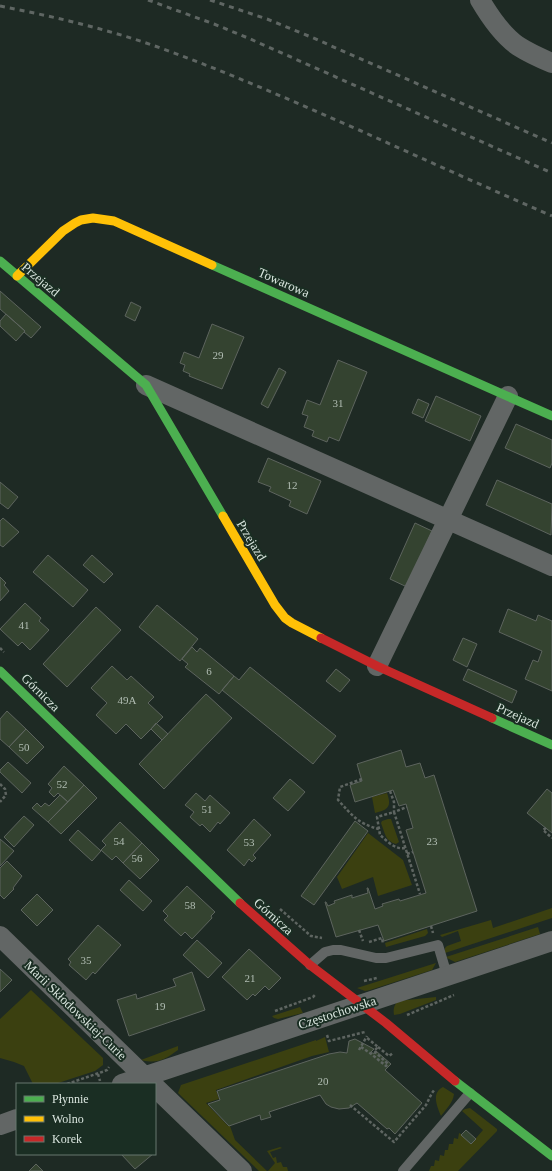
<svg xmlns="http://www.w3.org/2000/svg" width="552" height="1171" font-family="'Times New Roman',serif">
<rect width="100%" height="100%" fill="#1e2a24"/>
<path fill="#3b4010" d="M387,793C392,807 388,810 375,813L372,797Z
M388,819H391L399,842L396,844C385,841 385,833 381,823L382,821Z
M368,833L403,860L412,885L378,896L373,877L342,889L337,877Z
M552,908V918L445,953V948L447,946L461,941L458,931L442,937L440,935L491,920L493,928Z
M538,927L540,934L455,962L447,958L446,957Z
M427,929L428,933L425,936L386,947L385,943Z
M436,963L432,970L370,990L365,991L357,988Z
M31,990L103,1058V1065L95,1071L55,1084H33L24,1066L14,1062L0,1058V1019Z
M436,997V1000L400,1014L394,1015C393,1009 394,1005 398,1001Z
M300,1007L303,1013L278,1019L274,1018L272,1016Z
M325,1037L329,1052L312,1056L216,1090L219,1099L206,1103L228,1126H230L235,1140L267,1171H259L178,1093L181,1085L316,1040V1041Z
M178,1046V1050C164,1060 158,1064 141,1060Z
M443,1087L454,1094C453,1103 446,1109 441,1116C437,1106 431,1093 443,1087Z
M470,1108L497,1129V1131L458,1171H429L431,1166H434L435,1160L439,1161L440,1155L444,1156L445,1150H448L449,1144H453L454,1138L458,1139L459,1133L461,1134L471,1144L483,1130L462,1111L465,1109Z
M280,1147L282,1148L270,1152L273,1158L276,1157L277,1163L281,1162L283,1167H287L288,1171H268L275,1163L267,1151Z"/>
<path fill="#344330" stroke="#5d645e" d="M0,291L41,327L31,338L24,332L25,331L0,309Z
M131,302L141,307L135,321L125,316Z
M6,314L25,331L16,341L0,326V321Z
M212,324L244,337L222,389L189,376L190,374L183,371L185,365L180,363L184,352L199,358Z
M338,360L367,372L339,441L329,437L327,442L312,436L314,431L304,427L308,416L302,414L307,400L320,405Z
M279,368L286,372L268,408L261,404Z
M436,396L481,416L470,441L425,421Z
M418,399L429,404L423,418L412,413Z
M516,424L552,440V463L550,468L505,448Z
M268,458L321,481L307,514L289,506L291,501L269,491L271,487L258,482Z
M497,480L552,504L551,535L486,505Z
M0,482L18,497L8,509L0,503Z
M3,518L19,532L3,547L0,545V521Z
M415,523L432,531L407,587L390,579Z
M48,555L88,590L73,607L33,572Z
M92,555L113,574L104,583L83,565Z
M0,577L6,583L4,585L9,591L0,601Z
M25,603L41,618L39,621L49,630L30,650L22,642L18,646L0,629Z
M157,605L198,639L180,661L139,627Z
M96,607L121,630L67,687L43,664Z
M508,609L536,621L538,615L552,621V691L525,679L533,660L538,662L542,651L499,632Z
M463,638L477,644L467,667L453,660Z
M192,647L197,652L200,648L234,676L219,694L185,667L188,664L182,659Z
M112,666L127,680L131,676L154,697L148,703L163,717L141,739L126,724L116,734L96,715L107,703L91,688Z
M250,667L336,736L313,764L222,690L234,676L239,680Z
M336,669L350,680L340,692L326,681Z
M468,669L517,691L512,703L463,680Z
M206,694L232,718L164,789L139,764Z
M7,711L26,729L9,747L0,739V719Z
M156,723L168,734L162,740L151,729Z
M26,729L44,747L27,764L9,747Z
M401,750L406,767L420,763L425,778L434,775L477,911L384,941L378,925L336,937L325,902H326L328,906L335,903L334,901L352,895V898L368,893L367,888H368L375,909L383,906L382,904L399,899L400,901L426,893L406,830L413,828L406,804L399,806L393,790L355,802L350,785L362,781L357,764Z
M8,762L31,783L22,793L0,772V770Z
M64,766L84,785L68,802L58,793L54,797L49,792L52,788L48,784Z
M290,779L305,792L288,811L273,798Z
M84,785L97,798L61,834L48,822Z
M547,789L552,793V833L527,813Z
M196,793L205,801L210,795L230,813L220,824L218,822L210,832L202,824L200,826L190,817L194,812L185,805Z
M60,795L68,802L48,822L32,808L37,803L41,807L45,803L49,806Z
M24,816L34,825L14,847L4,837Z
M254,819L271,835L253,855L256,858L252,862L249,859L244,866L227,850Z
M355,821L368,831L314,905L301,896Z
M120,822L142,843L123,863L116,856L112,860L101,850L106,845L102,841Z
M78,830L101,851L92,861L69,840Z
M0,839L14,851L0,866Z
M142,843L159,860L140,879L123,863Z
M7,861L22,876L13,888L14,889L4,899L0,895V868Z
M129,880L152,901L143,911L120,890Z
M187,886L215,912L211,916L212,918L192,939L185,932L181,936L164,920L168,916L163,911Z
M37,894L53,910L37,926L21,910Z
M98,925L121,945L95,974L93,972L86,980L69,965L71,962L68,959Z
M197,940L222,963L208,978L183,955Z
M249,949L281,978L269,990L265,986L255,996L253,994L247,1000L222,977Z
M0,969L12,980L0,992Z
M192,972L205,1010L129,1036L117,1000L136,994L137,999L176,986L173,979Z
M355,1039L374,1049L371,1052L374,1054L376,1051L391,1064L385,1070L422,1103L395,1134L389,1128L387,1129L357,1103L349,1108L339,1109L331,1107L326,1104L320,1095L269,1112L271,1117L261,1120L260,1115L229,1126L208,1104L220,1100L217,1091L329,1054L340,1052L347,1053L349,1041Z
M466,1130L476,1139L471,1144L461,1135Z
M121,1154H153L135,1169Z
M36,1164L43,1171H29Z"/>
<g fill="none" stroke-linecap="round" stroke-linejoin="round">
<path stroke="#5e6561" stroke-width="2.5" stroke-dasharray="3 2" stroke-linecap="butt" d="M0,648L4,652
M362,779L340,787L338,800C352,815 358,824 379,829
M0,784L5,789L6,795L0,802
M390,791L394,802V812L407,807
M546,828L543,830L552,838
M405,848C395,850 387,841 380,835L377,817L394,812L420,894
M407,854L413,852
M280,909L311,936L322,938
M431,926L433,933
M359,930L363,941
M369,942L382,938L383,944
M364,981L377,978
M275,1011L313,997L316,994
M407,1015L454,995
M327,1035L329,1041L365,1032
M361,1047L370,1053L386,1066L388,1064L374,1051L378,1047L366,1037
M378,1047L389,1056L393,1053
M359,1050L367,1036
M98,1074L100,1081
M67,1084L102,1072L107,1070L109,1067
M350,1105L394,1142L426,1105L432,1093L435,1089"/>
<path stroke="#626665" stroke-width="10" d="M310,965L325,952L333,950H341L376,958H386L438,945L447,975
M403,1171L470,1093"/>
<path stroke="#626665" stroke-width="20" d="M480,0C490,17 502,35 518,46C529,53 540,58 552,63
M146,385L552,566
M377,666L508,396
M0,936L152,1084
M122,1084L552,941
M155,1087L242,1171
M0,1125L17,1119"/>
<path stroke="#4caf50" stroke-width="9" d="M0,261L146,385L223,516
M212,265L552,416
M0,671L240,903
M492,718L552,745
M455,1081L552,1156"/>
<path stroke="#ffc107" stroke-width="9" d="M17,276L63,231L75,223L81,220L93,218L114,221L212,265
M223,516L275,605L285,618L292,623L321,638"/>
<path stroke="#c62828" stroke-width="9" d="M321,638L377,666L492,718
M240,903L310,965L386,1023L455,1081"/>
<path stroke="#5f6663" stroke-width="3" stroke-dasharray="5 5" stroke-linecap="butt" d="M148,0L214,24L248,38L552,173
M210,0L267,19L311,37L552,143
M0,6C51,16 103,28 152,45C223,70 290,100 359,130C423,159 488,188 552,216"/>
</g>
<g text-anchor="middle" stroke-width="4" stroke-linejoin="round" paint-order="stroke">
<g font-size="11" fill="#b0bcb2">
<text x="218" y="359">29</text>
<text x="338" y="407">31</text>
<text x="292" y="489">12</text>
<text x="24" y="629">41</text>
<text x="209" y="675">6</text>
<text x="127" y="704">49A</text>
<text x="24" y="751">50</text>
<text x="62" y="788">52</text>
<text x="207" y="813">51</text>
<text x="119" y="845">54</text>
<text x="432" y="845">23</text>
<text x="249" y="846">53</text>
<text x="137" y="862">56</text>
<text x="190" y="909">58</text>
<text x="86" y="964">35</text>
<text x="250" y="982">21</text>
<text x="160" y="1010">19</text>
<text x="323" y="1085">20</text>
</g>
<g font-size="13" fill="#d9e5de" stroke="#1a2e23">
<text transform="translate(41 279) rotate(40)" y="5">Przejazd</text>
<text transform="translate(284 282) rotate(24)" y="5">Towarowa</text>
<text transform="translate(252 540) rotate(59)" y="5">Przejazd</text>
<text transform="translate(41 692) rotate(44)" y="5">Górnicza</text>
<text transform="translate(518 715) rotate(24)" y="5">Przejazd</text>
<text transform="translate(274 916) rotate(42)" y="5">Górnicza</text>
<text transform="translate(76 1010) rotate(44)" y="5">Marii Skłodowskiej-Curie</text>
<text transform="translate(337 1012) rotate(-18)" y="5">Częstochowska</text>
</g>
</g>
<rect x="16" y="1083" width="140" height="72" fill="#1a2e23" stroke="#66776e"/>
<rect x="24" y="1096" width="20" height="6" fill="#4caf50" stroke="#66776e"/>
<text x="52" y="1103" font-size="12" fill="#d9e5de">Płynnie</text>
<rect x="24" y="1116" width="20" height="6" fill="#ffc107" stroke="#66776e"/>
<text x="52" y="1123" font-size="12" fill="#d9e5de">Wolno</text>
<rect x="24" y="1136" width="20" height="6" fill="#c62828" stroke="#66776e"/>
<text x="52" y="1143" font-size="12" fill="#d9e5de">Korek</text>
</svg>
